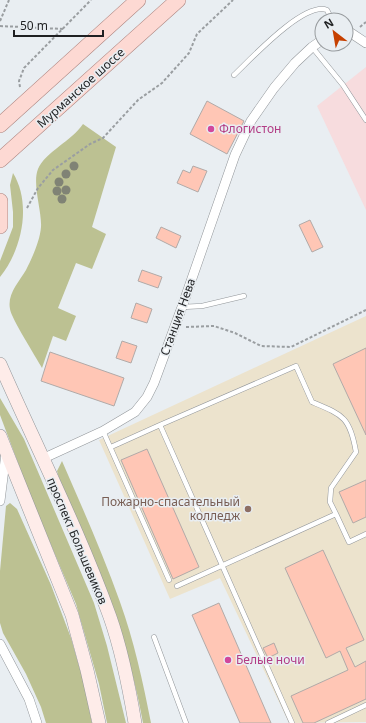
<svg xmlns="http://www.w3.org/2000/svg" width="366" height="723" font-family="'Noto Sans',sans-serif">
<rect width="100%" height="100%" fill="#e9eef2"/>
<path fill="#f7dcde" d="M366,67V210L317,106Z"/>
<path fill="#ece3cd" d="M366,316V722L289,723L220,578L170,599L99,440Z"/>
<path fill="#bcc192" d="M83,124L116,147L92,227L106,234L92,269L76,263L58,308L76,316L66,341L53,336L42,368C36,357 11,318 10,309C7,294 19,282 26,270C32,258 40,241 41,227C42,211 32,184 38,169C45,152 72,141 83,124Z
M13,173C32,204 22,250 0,277V261L13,227V212L10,185Z
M0,398L24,439L94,603L107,646L126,723H107L99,684L76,604L32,500L0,415Z
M62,461C82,507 103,554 120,602C134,641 143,682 151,723H143C128,637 95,558 59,478L57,471Z
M10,503L17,509L51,585L71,638L83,680L92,723H46L41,707L26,674L3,633L0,623V571L6,506Z"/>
<path fill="#ffc6b5" stroke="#b1aaa8" d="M207,101L244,121L227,154L190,134Z
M193,166L207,171L198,192L177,183L183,170L190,173Z
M310,220L323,247L312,252L299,225Z
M161,227L181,236L176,248L156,238Z
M142,270L162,277L158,288L138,281Z
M136,303L152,309L147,323L131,318Z
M122,341L137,346L131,363L116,358Z
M366,348V435L333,364Z
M50,352L124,378L114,406L41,381Z
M147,449L199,567L173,579L121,460Z
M366,480V517L353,523L339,492Z
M323,550L364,640L346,648L355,667L366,661V699L314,723H303L291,696L348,670L340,651L326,658L285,568Z
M219,603L271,723H240L192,615Z
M274,643L278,653L268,658L263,648Z"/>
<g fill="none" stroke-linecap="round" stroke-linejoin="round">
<defs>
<path id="service" d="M312,47L343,85L366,120
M234,75C251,59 304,1 327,10L332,20
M182,307L202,306L244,296
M160,425L296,366L312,402C343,415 350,417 356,452L331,488L330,502L336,514
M103,431L169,580
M111,447L160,425L292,723
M177,586L336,514L349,542L366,534
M154,637L186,723
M328,723L366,705"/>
<path id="minor" d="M346,33H351L366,43
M42,459L103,431L135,412L147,397L154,383L182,307L235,155L251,121L274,88L295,63L312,47L322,40
M0,501L6,453
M0,644L29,699L37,723"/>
<path id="secondary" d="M0,364C37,448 79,531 110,617C122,651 129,687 135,723
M0,436L72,615L87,670L99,723"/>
<path id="primary" d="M0,125L138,0
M0,160L178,0
M0,201V226"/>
</defs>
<use href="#service" stroke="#92969a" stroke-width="5.5"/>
<use href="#minor" stroke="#92969a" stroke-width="10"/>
<use href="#secondary" stroke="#92969a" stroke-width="14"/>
<use href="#primary" stroke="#af8782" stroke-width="16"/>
<path stroke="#9a9ea1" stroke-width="2" stroke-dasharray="3 2" stroke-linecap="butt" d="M0,21L9,0
M0,26L63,29
M360,27L366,22
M20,87L19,81L24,68L91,0
M27,208L38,188L53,170L90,144L103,138L138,100L162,83L189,53L197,34L233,0
M186,327L214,326L235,333L261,346L291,347L366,310"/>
<use href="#service" stroke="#fff" stroke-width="4.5"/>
<use href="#minor" stroke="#fff" stroke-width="9"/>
<use href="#secondary" stroke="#feece9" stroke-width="13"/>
<use href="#primary" stroke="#fdd9d3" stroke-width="15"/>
</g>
<g fill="#808375">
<circle cx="74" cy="166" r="4.5"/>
<circle cx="66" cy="174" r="4.5"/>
<circle cx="59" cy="182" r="4.5"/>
<circle cx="66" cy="190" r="4.5"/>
<circle cx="57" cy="191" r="4.5"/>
<circle cx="62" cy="199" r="4.5"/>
</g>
<g fill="#d1479c" stroke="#e9eef2" stroke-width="1.5">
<circle cx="211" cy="129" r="4"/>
<circle cx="228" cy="660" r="4"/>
</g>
<circle fill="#8d6e63" stroke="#e9eef2" stroke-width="1.5" cx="248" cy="509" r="4"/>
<g text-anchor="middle" stroke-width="3" stroke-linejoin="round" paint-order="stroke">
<g font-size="12" fill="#1f2022" stroke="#e9eef2">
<text transform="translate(81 88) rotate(-42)" y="4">Мурманское шоссе</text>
<text transform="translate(178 317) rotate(-70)" y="4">Станция Нева</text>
<text transform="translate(77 541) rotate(67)" y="4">проспект Большевиков</text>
</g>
<g font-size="12" fill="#b23c85" stroke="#e9eef2" text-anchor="start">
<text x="219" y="133">Флогистон</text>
<text x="236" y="664">Белые ночи</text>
</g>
<g font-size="12" fill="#785e54" stroke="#e9eef2" text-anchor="end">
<text x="240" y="506">Пожарно-спасательный<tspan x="240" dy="14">колледж</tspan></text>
</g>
</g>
<g transform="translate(334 32) rotate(329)"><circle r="19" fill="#e9eef2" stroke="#989c9f"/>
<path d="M0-3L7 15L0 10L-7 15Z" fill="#c64000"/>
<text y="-6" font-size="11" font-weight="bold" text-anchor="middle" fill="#1f2022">N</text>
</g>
<path d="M14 30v6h89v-6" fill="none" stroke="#1f2022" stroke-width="2"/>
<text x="20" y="30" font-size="12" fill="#1f2022" stroke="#e9eef2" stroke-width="3" paint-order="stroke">50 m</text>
</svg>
